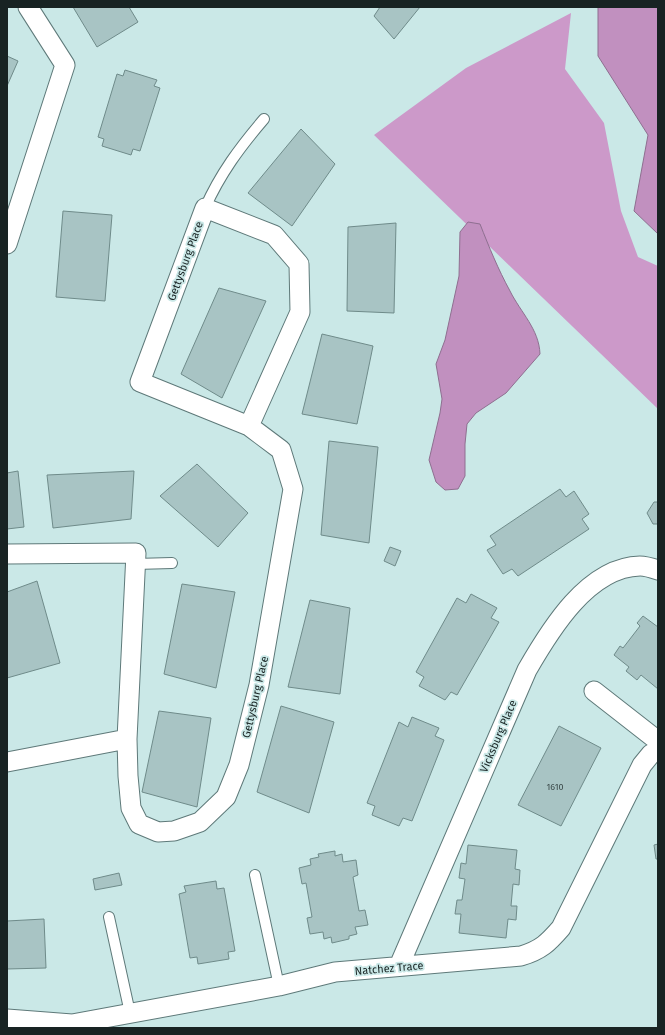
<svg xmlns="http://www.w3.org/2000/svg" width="665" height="1035" font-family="'Fira Sans',sans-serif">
<rect width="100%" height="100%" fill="#cae8e7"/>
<path fill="#cc99c9" d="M571,13L565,69L604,123L621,211L638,257L658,266V409L374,135L466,68Z"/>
<path fill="#c190bf" stroke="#8e6f90" d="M598,7H658V234L634,211L648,135L598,56Z
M468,222L480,224C489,247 498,269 510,291C521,313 539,329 540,354L506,393L476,413L467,424L465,444V476L458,489L445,490L436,482L429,460L440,413L442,399L436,364L445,340L459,276L460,232Z"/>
<path fill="#a8c4c4" stroke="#6f8b8a" d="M73,7H129L138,22L97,47Z
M380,7H420L394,39L374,16Z
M7,56L18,61L7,86Z
M125,70L157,80L154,86L160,88L140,151L133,149L131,155L102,146L104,139L98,137L117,74L123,76Z
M301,129L335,164L292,226L248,193Z
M63,211L112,215L105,301L56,297Z
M396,223L394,313L347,311L348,227Z
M219,288L266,301L222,398L181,374Z
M322,334L373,346L357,424L302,414Z
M329,441L378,447L369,543L321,535Z
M197,464L248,513L218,547L160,496Z
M18,471L24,527L7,529V473Z
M134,471L131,519L53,528L47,475Z
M560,489L566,497L574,491L589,514L582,519L589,529L518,576L512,569L503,574L487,550L496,545L490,536Z
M654,502H658V524H653L647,513Z
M390,547L401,551L395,566L384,561Z
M37,581L60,663L7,678V592Z
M182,584L235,592L216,688L164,674Z
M471,594L497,608L491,618L499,622L457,695L451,692L445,700L419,686L424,677L416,672L457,598L466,603Z
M310,600L350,608L340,694L288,687Z
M643,616L658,627V689L641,675L637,680L626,671L629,667L614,655L620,646L623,648L640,626L637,623Z
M281,706L334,722L309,813L257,792Z
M159,711L211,718L197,807L142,792Z
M412,717L439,728L435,736L444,740L412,821L403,818L399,826L372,815L375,806L367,803L399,722L408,727Z
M559,726L601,748L561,826L518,805Z
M658,844V859H656L654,845Z
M468,845L517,850L515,869L520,870L519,885L513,884L511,906H517L516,920L508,919L506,938L459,933L461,914H455L457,900H462L465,879L459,878L461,863L466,864Z
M335,851V856L342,854L343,862L356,860L358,875L353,877L359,911L365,910L368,925L355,927L357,934L349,936V939L332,943L331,937L324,939L323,932L310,934L307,918L312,917L306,883L302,884L299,868L311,865L310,859L319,857L318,854Z
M119,873L122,885L95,890L93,879Z
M216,881L217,889L224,888L235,951L228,952L229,959L198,964L197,957L190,958L179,894L186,892L184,886Z
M44,919L46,968L7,969V921Z"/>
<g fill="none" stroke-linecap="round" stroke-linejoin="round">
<defs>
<path id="lane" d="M205,208C220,174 240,147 264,119
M135,564L172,563
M255,875L279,986
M109,917L130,1013"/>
<path id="street" d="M7,244L65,65L28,7
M7,554L136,553L127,739L128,776L131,808L139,824L158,832L174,831L200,822L226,797L239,765L259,685L293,489L281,450L249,426L140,382L205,208L274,235L299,264L300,312L249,426
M594,691L658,741
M7,762L127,739
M399,966L527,670C550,630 588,567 640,566C646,566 652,568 658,570
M7,1019L72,1024L279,986L335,972L521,956C541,950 548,943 561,928L642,765L651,754L658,750"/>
</defs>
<use href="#lane" stroke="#5e7979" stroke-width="12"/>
<use href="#street" stroke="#5e7979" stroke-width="21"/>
<use href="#lane" stroke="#fff" stroke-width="10"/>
<use href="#street" stroke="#fff" stroke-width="19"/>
</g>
<g text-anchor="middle" stroke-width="3.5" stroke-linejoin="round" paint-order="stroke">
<g font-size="9" fill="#3c4b4b">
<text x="555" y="790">1610</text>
</g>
<g font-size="11" fill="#182323" stroke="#cae8e7">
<text transform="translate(185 261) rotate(-70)" y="4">Gettysburg Place</text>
<text transform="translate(255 697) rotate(-77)" y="4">Gettysburg Place</text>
<text transform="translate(498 736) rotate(-67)" y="4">Vicksburg Place</text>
<text transform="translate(389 968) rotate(-5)" y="4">Natchez Trace</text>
</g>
</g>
<rect width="665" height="1035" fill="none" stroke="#182323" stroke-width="16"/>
</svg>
